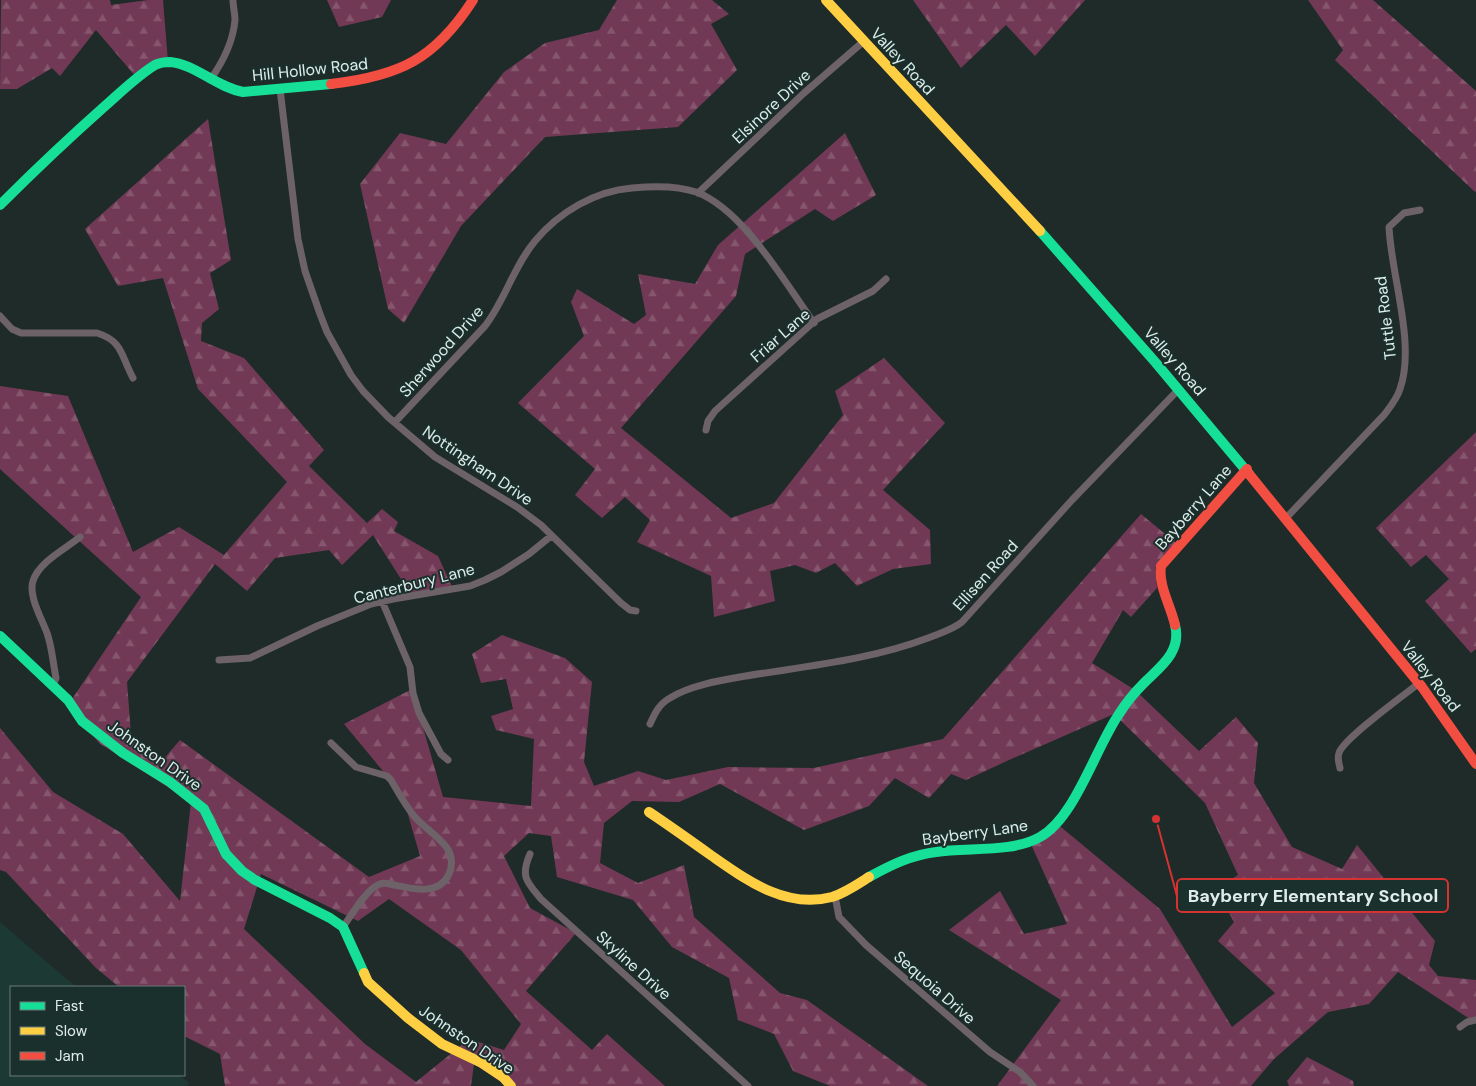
<svg xmlns="http://www.w3.org/2000/svg" width="1476" height="1086" font-family="'DM Sans',sans-serif">
<defs>
<pattern id="forest-firs" width="22" height="20" patternUnits="userSpaceOnUse" patternTransform="scale(1.25)"><rect width="22" height="20" fill="#713955"/><path d="M5 1l3.5 6h-7zM16 11l3.5 6h-7z" fill="#85566d"/></pattern>
</defs>
<rect width="100%" height="100%" fill="#1f2b28"/>
<path fill="#1c3934" d="M0,922L76,987H11V1075H179L189,1083L187,1086H0Z"/>
<path fill="url(#forest-firs)" fill-rule="evenodd" d="M1,0H110L111,5L148,0H163L168,62L137,78L96,30L60,76L52,68L17,89H0Z
M327,0H391L382,17L339,27Z
M617,0H712L729,14L711,24L737,70L678,127L545,137L461,226L404,323L388,309L360,184L400,133L446,144L504,72L545,43L599,30Z
M913,0H1085L1035,56L1006,25L961,68Z
M1308,0H1373L1476,91V191L1475,192L1335,60L1343,50Z
M208,119L231,260L210,273L219,309L202,323L201,341L244,358L324,450L309,466L367,523L382,509L398,522L394,531L438,556L454,591L413,598L373,535L342,565L329,550L275,558L247,591L215,564L127,682L131,735L162,761L180,740L369,877L420,856L402,794L344,724L412,689L443,797L531,806L534,739L496,730L491,716L513,709L506,679L481,683L472,654L502,635L565,658L592,682L584,762L594,786L638,771L666,780L728,767L814,768L943,739L1141,514L1176,543L1155,568L1157,588L1131,617L1123,610L1092,663L1135,690L1199,751L1236,717L1258,743L1254,783L1292,847L1342,869L1357,845L1435,941L1429,965L1438,976L1476,980V1020L1473,1021L1398,972L1369,1004L1328,1012L1274,1059L1251,1086H997L1061,1000L949,930L1000,891L1024,934L1067,924L1030,842L1056,823L1160,909L1232,1027L1275,993L1218,941L1234,922L1216,889L1238,875L1205,803L1114,714L1009,760L966,780L951,774L929,798L895,778L869,806L804,830L720,784L679,802L632,801L604,823L600,863L638,883L684,865L694,917L780,993L807,1000L928,1086H830L793,1071L774,1034L738,1020L729,978L672,947L633,900L557,877L551,836L529,833L504,856L530,908L576,933L526,991L592,1050L607,1034L665,1086H507L474,1064L471,1086H225L220,1054L184,1036V987H119L96,968L6,872L0,870V728L53,792L123,834L180,901L191,802L99,743L68,705L141,597L0,469V386L68,396L133,552L179,527L224,555L287,482L198,389L163,278L118,286L85,229ZM261,874L358,921L389,899L461,950L521,1024L504,1050L469,1039L416,1082L365,1044L244,929Z
M845,133L876,195L833,221L815,209L745,254L736,296L621,428L731,518L774,503L843,415L835,391L884,358L945,423L883,490L930,530L931,564L893,569L857,586L835,563L816,573L795,565L770,571L775,601L714,617L711,576L637,542L650,520L625,497L602,518L575,495L595,469L518,403L584,336L571,302L577,289L634,324L646,315L638,274L695,284L718,245Z
M1476,432V649L1471,653L1425,601L1449,579L1426,555L1411,567L1376,528Z
M1307,1057L1353,1081L1354,1086H1289L1287,1081Z"/>
<g fill="none" stroke-linecap="round" stroke-linejoin="round">
<path stroke="#6c6268" stroke-width="7" d="M210,80C223,62 233,42 235,20C235,14 233,6 233,0
M280,89L298,239L305,271L320,314L327,332L351,375L363,391L388,417L435,457L517,507L541,525L621,603L630,610L636,611
M698,193L804,93L864,41
M0,316L12,329L21,333H97C123,341 121,356 133,378
M395,422L485,326C505,300 514,266 535,241C559,212 595,191 632,188C652,186 676,185 696,192C743,209 785,283 814,323
M706,430L708,421L715,411L817,319L873,291L886,279
M1286,518L1384,415C1390,407 1397,399 1400,389C1416,344 1391,275 1389,227L1404,213L1420,210
M382,601L410,667L413,693L419,713L441,754L448,760
M219,660L250,658L317,626L371,604L393,599L470,586L485,580L501,572L529,554L551,536
M53,685L56,678C53,663 52,647 47,633C42,619 28,596 33,581C39,562 65,549 80,537
M650,724C655,713 659,704 670,698C690,685 723,680 746,676C807,666 870,660 928,638C940,633 952,630 962,622L1072,500L1179,389
M331,743L356,767L387,776L391,780C398,792 405,805 414,816C424,828 438,835 447,848C452,855 453,866 449,874C439,896 413,889 394,885C389,884 384,882 380,884C366,889 351,916 343,927
M1340,768C1339,763 1337,758 1339,753C1343,739 1404,695 1418,684
M530,854C520,877 527,882 541,899L748,1086
M835,896L839,917L866,945L990,1052L1020,1072L1033,1086
M1460,1027L1467,1022L1476,1020"/>
<path stroke="#16e098" stroke-width="10" d="M0,205C34,171 69,138 105,106C121,92 137,76 155,65C159,63 165,62 170,62C195,64 216,87 243,92L331,84
M1040,231L1156,363L1249,474
M0,636L68,700L82,721L123,753L170,782L204,809L226,854L242,871L255,880L330,918L343,927L364,973
M869,877C891,865 911,855 936,852C968,847 1012,853 1040,837C1075,818 1096,747 1119,714C1126,703 1134,693 1143,684C1160,667 1182,652 1175,625"/>
<path stroke="#ffcf43" stroke-width="10" d="M826,0L1040,231
M649,812C670,826 691,841 712,856C748,881 786,909 832,897C845,893 858,884 869,877
M364,973L368,982L408,1018L442,1044L482,1063L503,1077L511,1086"/>
<path stroke="#f24e42" stroke-width="10" d="M331,84C400,76 435,59 473,0
M1249,474L1422,687L1476,764
M1175,625C1171,606 1158,586 1161,566L1247,469"/>
</g>
<g text-anchor="middle" stroke-width="4" stroke-linejoin="round" paint-order="stroke">
<g font-size="16" fill="#dfece9" stroke="#1a302c">
<text transform="translate(903 61) rotate(47)" y="6">Valley Road</text>
<text transform="translate(310 69) rotate(-6)" y="6">Hill Hollow Road</text>
<text transform="translate(771 106) rotate(-43)" y="6">Elsinore Drive</text>
<text transform="translate(1385 318) rotate(-97)" y="6">Tuttle Road</text>
<text transform="translate(780 335) rotate(-41)" y="6">Friar Lane</text>
<text transform="translate(441 351) rotate(-48)" y="6">Sherwood Drive</text>
<text transform="translate(1175 361) rotate(49)" y="6">Valley Road</text>
<text transform="translate(478 465) rotate(34)" y="6">Nottingham Drive</text>
<text transform="translate(1193 507) rotate(-49)" y="6">Bayberry Lane</text>
<text transform="translate(985 575) rotate(-48)" y="6">Ellisen Road</text>
<text transform="translate(414 583) rotate(-14)" y="6">Canterbury Lane</text>
<text transform="translate(1431 676) rotate(52)" y="6">Valley Road</text>
<text transform="translate(155 755) rotate(35)" y="6">Johnston Drive</text>
<text transform="translate(975 832) rotate(-8)" y="6">Bayberry Lane</text>
<text transform="translate(634 965) rotate(42)" y="6">Skyline Drive</text>
<text transform="translate(935 987) rotate(41)" y="6">Sequoia Drive</text>
<text transform="translate(467 1039) rotate(34)" y="6">Johnston Drive</text>
</g>
</g>
<path fill="none" stroke="#d63232" stroke-width="2" d="M1156 819L1177 896"/>
<circle fill="#d63232" stroke="#1a302c" stroke-width="2" cx="1156" cy="819" r="5"/>
<rect fill="#1a302c" stroke="#d63232" stroke-width="2" x="1177" y="879" width="271" height="33" rx="5"/>
<g font-size="18" text-anchor="middle" font-weight="bold" fill="#dfece9">
<text x="1313" y="902">Bayberry Elementary School</text>
</g>
<rect x="10" y="986" width="175" height="90" fill="#1a302c" stroke="#697b78"/>
<rect x="20" y="1002" width="25" height="8" fill="#16e098" stroke="#697b78"/>
<text x="55" y="1011" font-size="15" fill="#dfece9">Fast</text>
<rect x="20" y="1027" width="25" height="8" fill="#ffcf43" stroke="#697b78"/>
<text x="55" y="1036" font-size="15" fill="#dfece9">Slow</text>
<rect x="20" y="1052" width="25" height="8" fill="#f24e42" stroke="#697b78"/>
<text x="55" y="1061" font-size="15" fill="#dfece9">Jam</text>
</svg>
